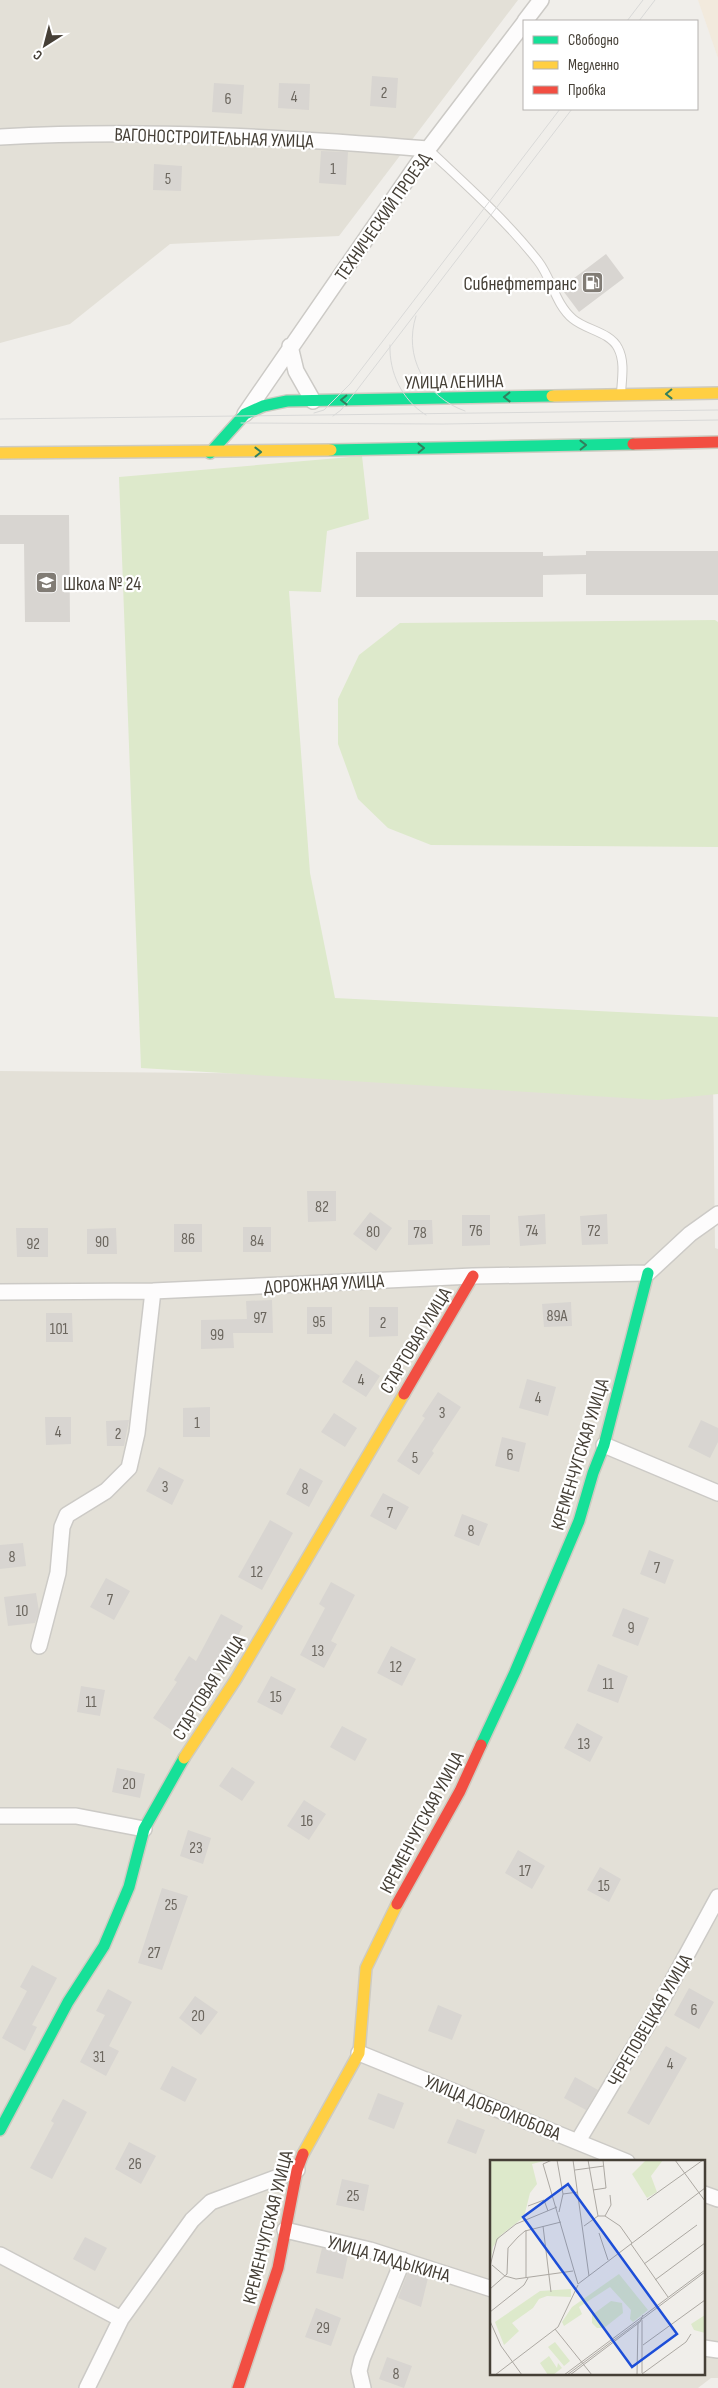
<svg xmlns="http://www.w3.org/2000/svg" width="718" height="2388" font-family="'Sofia Sans Condensed',sans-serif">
<rect width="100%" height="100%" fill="#f0eeea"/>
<path fill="#e3e0d7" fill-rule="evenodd" d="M0,0H518L339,236L170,244L70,324L0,343Z
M0,1071L713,1078L715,1248L718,1249V2378H711L698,2388H0ZM492,2162H704V2374H492Z"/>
<path fill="#f2eadd" d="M698,0H718V58Z"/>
<path fill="#dde9cb" d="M362,456L369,519L327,531L321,592L289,591L310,873L335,998L718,1017V1094L658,1100L141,1068L119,477Z
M715,620L718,622V847L431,845L388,828L358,799L338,744V699L359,655L400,623Z"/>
<path fill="#d8d5d1" d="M372,76L398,78L396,108L370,106Z
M214,83L244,85L242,114L212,112Z
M279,83L310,84L309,110L278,108Z
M321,151L348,152L346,185L319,183Z
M154,164L182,166L181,191L153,190Z
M606,254L624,278L579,312L561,288Z
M0,515H69L70,622H25L24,544H0Z
M586,551H718V595H586V574L543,575V597H356V552H543V556L586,555Z
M307,1191H336V1221L308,1222Z
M370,1212L392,1228L376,1251L353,1234Z
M545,1214L546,1244L520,1246L518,1216Z
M607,1214L608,1244L582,1245L580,1216Z
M462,1215H490V1245L462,1246Z
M408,1220H432L433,1244L408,1245Z
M174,1224H202V1252H174Z
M243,1227H271V1252H243Z
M16,1228H48V1257H17Z
M116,1228L117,1254H87V1229Z
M272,1300L273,1333H233L234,1348L201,1349V1320L247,1319L246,1301Z
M571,1302L572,1326L544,1327L542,1304Z
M307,1307H332V1334H307Z
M369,1307H398V1336L369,1337Z
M46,1313H72L73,1342H46Z
M356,1360L380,1376L366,1397L342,1382Z
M527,1379L556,1387L548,1416L519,1408Z
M438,1392L461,1407L432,1451L434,1453L419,1475L397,1461L425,1418L422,1416Z
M210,1407V1437H183V1408Z
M334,1413L357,1428L345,1447L321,1432Z
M45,1417H71V1444L46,1445Z
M129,1420L124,1446H107L106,1421Z
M701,1420L718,1428V1442L710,1458L688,1447Z
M502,1437L526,1443L519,1472L495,1466Z
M159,1467L184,1480L172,1505L146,1491Z
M300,1468L323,1481L309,1507L286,1494Z
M383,1493L409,1507L396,1530L370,1516Z
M462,1514L488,1524L479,1546L454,1536Z
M270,1520L293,1533L262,1590L238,1577Z
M23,1543L26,1566L0,1569V1545Z
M649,1550L674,1560L665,1584L640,1574Z
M106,1578L130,1591L114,1620L90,1607Z
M331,1582L355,1595L331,1641L337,1644L324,1668L300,1655L325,1608L319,1604Z
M36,1593L39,1611L35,1623L8,1626L4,1597Z
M623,1608L649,1618L638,1646L612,1636Z
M221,1614L243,1626L230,1651L227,1650L188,1709L191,1710L176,1733L153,1718L177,1682L174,1680L189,1656L196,1661Z
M391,1646L416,1659L402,1686L377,1673Z
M598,1664L628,1676L618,1703L587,1691Z
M271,1676L296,1689L282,1715L257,1702Z
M81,1686L105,1690L100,1716L77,1712Z
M577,1723L603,1737L590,1762L564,1748Z
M342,1726L367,1739L355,1761L330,1747Z
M232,1767L255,1782L242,1801L219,1786Z
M117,1768L145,1774L140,1798L112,1792Z
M304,1800L326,1814L309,1840L287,1826Z
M188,1830L211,1838L203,1864L180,1856Z
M518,1850L545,1866L532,1889L505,1873Z
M600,1867L621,1879L609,1902L587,1890Z
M162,1888L188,1896L162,1970L138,1963Z
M32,1965L57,1978L32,2025L37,2027L25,2051L2,2038L27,1991L20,1987Z
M689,1988L714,2002L699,2029L674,2015Z
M108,1989L132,2002L109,2046L119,2051L106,2076L80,2062L105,2015L96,2011Z
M195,1996L218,2012L201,2035L179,2018Z
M438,2005L462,2015L452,2040L428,2031Z
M666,2046L687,2058L649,2125L627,2113Z
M172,2066L197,2079L185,2102L160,2089Z
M575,2077L598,2090L586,2110L564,2098Z
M378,2093L404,2103L394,2129L368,2119Z
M63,2099L87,2112L52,2179L30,2168L54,2123L51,2121Z
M457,2119L485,2130L476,2154L447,2143Z
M129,2142L156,2156L141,2184L115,2169Z
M342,2179L369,2185L364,2211L336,2205Z
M85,2237L107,2248L95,2271L73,2259Z
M322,2248L348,2255L343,2279L316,2273Z
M408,2272L428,2278L421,2307L398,2298Z
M316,2308L341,2318L331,2346L305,2337Z
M387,2357L412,2366L404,2388L379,2379Z"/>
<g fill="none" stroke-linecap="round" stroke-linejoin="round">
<defs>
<path id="lane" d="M428,149C466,185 506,220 538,261C552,279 555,304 573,319C586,330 610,332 618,348C625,361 622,378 621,393"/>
<path id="street" d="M525,21L541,0
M0,137C143,129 286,137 428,149
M290,346L296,371L313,401
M245,414L428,149L524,23
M0,1292L153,1291L473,1276L648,1273L690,1234L718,1214
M604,1445L718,1493
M39,1646L58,1573L62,1527L67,1515L106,1491L129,1468L137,1433L153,1291
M0,1816H76L144,1829
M359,2053L627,2162
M578,2141L661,2002L718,1897
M704,2194L718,2199
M285,2230L370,2250L492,2289
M0,2255L121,2319
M704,2348L718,2350
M87,2388L121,2319L192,2220L211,2202L297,2170
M363,2388L359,2371L362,2359L403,2260"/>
<path id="fast" d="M331,450L633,444
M210,453L245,414L263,406L287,401L552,396
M481,1745L515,1672L579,1521L593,1473L604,1445L648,1273
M0,2130L68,2002L104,1946L129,1887L144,1829L184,1758"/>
<path id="slow" d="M552,396L718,393
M0,453L331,450
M184,1758L236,1679L404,1394
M303,2154L359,2053L366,1968L397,1904"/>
<path id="jam" d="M633,444L718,442
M404,1394L473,1276
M397,1904L460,1791L481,1745
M238,2388L278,2268L297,2170L303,2154"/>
</defs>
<use href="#lane" stroke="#cccac6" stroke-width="10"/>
<use href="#street" stroke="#cccac6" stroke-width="18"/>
<use href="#fast" stroke="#cecbc1" stroke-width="14"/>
<use href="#slow" stroke="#cecbc1" stroke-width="14"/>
<use href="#jam" stroke="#cecbc1" stroke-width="14"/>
<use href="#lane" stroke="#fdfcfc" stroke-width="8"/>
<use href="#street" stroke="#fdfcfc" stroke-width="15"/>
<use href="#fast" stroke="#16e098" stroke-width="11"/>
<use href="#slow" stroke="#ffcf43" stroke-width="11"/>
<use href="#jam" stroke="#f24e42" stroke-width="11"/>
<path stroke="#d9d9d8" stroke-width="1" d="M627,21L643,0
M639,21L655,0
M416,316C403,356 425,397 465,411
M390,345C389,373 402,400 426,415
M314,413L324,410L350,384L560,109
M333,416L341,410L357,390L572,109
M0,419L718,410
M241,423L443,424L718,420"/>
</g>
<defs><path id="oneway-chevron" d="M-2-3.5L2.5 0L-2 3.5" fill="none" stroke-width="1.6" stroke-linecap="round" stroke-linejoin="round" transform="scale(1.25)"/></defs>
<g stroke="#327f5d">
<use href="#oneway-chevron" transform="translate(669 394) rotate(179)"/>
<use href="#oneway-chevron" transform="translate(507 397) rotate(179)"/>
<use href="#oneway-chevron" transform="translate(344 400) rotate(179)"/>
<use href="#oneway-chevron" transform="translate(583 445) rotate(-1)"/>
<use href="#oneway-chevron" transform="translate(421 448) rotate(-1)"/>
<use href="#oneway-chevron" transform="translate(258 452) rotate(-1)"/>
</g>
<defs>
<symbol id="fuel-square" viewBox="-11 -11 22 22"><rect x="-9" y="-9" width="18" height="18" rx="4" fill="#817c75" stroke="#fff"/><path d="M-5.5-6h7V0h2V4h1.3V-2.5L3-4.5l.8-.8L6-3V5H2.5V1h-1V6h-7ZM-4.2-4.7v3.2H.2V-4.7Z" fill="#fff"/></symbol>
<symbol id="school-square" viewBox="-11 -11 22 22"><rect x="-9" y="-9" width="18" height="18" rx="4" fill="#817c75" stroke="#fff"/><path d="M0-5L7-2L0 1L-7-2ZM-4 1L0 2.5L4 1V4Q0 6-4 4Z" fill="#fff"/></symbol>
</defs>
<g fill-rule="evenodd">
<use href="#fuel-square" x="580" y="270" width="25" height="25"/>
<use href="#school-square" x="34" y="570" width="25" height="25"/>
</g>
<g text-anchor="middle" stroke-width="4.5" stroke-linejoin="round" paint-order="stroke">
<g font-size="16" fill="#6b665e">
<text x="384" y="98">2</text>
<text x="294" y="102">4</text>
<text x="228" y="104">6</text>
<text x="333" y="174">1</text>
<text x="168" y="184">5</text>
<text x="322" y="1212">82</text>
<text x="476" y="1236">76</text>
<text x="532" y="1236">74</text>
<text x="594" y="1236">72</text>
<text x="373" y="1237">80</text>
<text x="420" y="1238">78</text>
<text x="188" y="1244">86</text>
<text x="257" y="1246">84</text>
<text x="102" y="1247">90</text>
<text x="33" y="1249">92</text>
<text x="557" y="1321">89А</text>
<text x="260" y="1323">97</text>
<text x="319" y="1327">95</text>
<text x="383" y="1328">2</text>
<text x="59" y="1334">101</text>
<text x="217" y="1340">99</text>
<text x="361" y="1385">4</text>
<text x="538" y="1403">4</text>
<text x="442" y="1418">3</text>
<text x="197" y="1428">1</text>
<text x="58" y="1437">4</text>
<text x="118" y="1439">2</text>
<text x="510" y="1460">6</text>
<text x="415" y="1463">5</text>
<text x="165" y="1492">3</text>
<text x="305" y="1494">8</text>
<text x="390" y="1518">7</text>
<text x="471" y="1536">8</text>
<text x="12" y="1562">8</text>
<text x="657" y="1573">7</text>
<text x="257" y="1577">12</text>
<text x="110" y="1605">7</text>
<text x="22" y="1616">10</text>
<text x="631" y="1633">9</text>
<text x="318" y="1656">13</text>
<text x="396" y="1672">12</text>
<text x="608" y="1689">11</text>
<text x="276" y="1702">15</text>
<text x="91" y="1707">11</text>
<text x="584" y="1749">13</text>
<text x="129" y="1789">20</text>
<text x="307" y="1826">16</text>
<text x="196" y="1853">23</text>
<text x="525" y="1876">17</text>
<text x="604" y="1891">15</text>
<text x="171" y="1910">25</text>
<text x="154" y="1958">27</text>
<text x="694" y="2015">6</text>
<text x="198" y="2021">20</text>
<text x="99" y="2062">31</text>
<text x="670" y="2069">4</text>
<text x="135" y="2169">26</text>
<text x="353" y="2201">25</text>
<text x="323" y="2333">29</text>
<text x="396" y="2379">8</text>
</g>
<g font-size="19" fill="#453f36" stroke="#fff">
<text transform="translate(214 137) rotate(2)" y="7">ВАГОНОСТРОИТЕЛЬНАЯ УЛИЦА</text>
<text transform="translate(382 216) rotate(-55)" y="7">ТЕХНИЧЕСКИЙ ПРОЕЗД</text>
<text transform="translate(454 381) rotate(-1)" y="7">УЛИЦА ЛЕНИНА</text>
<text transform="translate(324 1283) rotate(-3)" y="7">ДОРОЖНАЯ УЛИЦА</text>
<text transform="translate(415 1340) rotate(-59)" y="7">СТАРТОВАЯ УЛИЦА</text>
<text transform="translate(579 1454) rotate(-73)" y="7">КРЕМЕНЧУГСКАЯ УЛИЦА</text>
<text transform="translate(208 1687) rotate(-58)" y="7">СТАРТОВАЯ УЛИЦА</text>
<text transform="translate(421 1822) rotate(-62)" y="7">КРЕМЕНЧУГСКАЯ УЛИЦА</text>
<text transform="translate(649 2020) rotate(-60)" y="7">ЧЕРЕПОВЕЦКАЯ УЛИЦА</text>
<text transform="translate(493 2107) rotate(22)" y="7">УЛИЦА ДОБРОЛЮБОВА</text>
<text transform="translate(267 2227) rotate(-76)" y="7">КРЕМЕНЧУГСКАЯ УЛИЦА</text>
<text transform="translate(389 2258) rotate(16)" y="7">УЛИЦА ТАЛДЫКИНА</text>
</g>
<g font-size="19" fill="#453f36" stroke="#fff" text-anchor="end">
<text x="577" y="290">Сибнефтетранс</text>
<text x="63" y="590" text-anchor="start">Школа № 24</text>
</g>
</g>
<g transform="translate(490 2160)">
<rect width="215" height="215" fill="#f0eeea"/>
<path d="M0,0H58L42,4L47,24L40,33L34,57L11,75L3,87L0,105ZM156,0H173L161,16L167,32L157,38L142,14ZM129,114L158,150L143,162L140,159L141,150L120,127L89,147L92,154L74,166L72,162L82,147ZM81,129V137L57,136L49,139L43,148L22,163L29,171L14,185L5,162L50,131ZM121,141L132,143L133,153L114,168H107L102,163V155ZM215,155V173L204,170L201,164ZM65,182L80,201L74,206L58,187ZM59,196L67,208L68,203L72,208L63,215H58L50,203Z" fill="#dde9cb"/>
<path fill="none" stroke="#aca8a2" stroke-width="1" d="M62,0L53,4L88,124M67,0L73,34L69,52M83,0L99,116M185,0L215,41M85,10L114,6M103,30L116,28L113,0M73,34L88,32M157,40L213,0M38,46L54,40L58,51M108,56H115L121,45L120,35M115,56L130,66L142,83M53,66L61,132M94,66L108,56L98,0M109,73L118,100M141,84L178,137M154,104L207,65M2,105L15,116L26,119L83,111M0,106L7,79L26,64L67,47M36,118V70M165,120L215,83M88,124L215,28M0,129L17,114L18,88L28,77L35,71L71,62M0,152L34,125L38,118M0,161L11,186L32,215M65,169L102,215M153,185L215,140M152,213V160M152,214L196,182L201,174M5,215L68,167L88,125M74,215L215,110M77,215L215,112M80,215L150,162L153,155M147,215L148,162"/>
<path fill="#1d4ed8" fill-opacity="0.15" stroke="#1d4ed8" stroke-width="2.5" d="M78,24L187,174L142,207L33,57Z"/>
<rect width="215" height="215" fill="none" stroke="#453f36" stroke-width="2.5"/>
</g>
<rect x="523" y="20" width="175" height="90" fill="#ffffff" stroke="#b5b2af"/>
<rect x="533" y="36" width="25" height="8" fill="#16e098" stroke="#b5b2af"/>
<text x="568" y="45" font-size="15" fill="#453f36">Свободно</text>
<rect x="533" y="61" width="25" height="8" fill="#ffcf43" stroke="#b5b2af"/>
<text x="568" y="70" font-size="15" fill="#453f36">Медленно</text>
<rect x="533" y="86" width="25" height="8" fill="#f24e42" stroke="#b5b2af"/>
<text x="568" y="95" font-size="15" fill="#453f36">Пробка</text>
<g transform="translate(45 45) rotate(216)" stroke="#ffffff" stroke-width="4" paint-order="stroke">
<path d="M0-4L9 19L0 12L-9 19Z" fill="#453f36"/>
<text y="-8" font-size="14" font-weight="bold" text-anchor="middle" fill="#453f36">С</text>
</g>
</svg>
